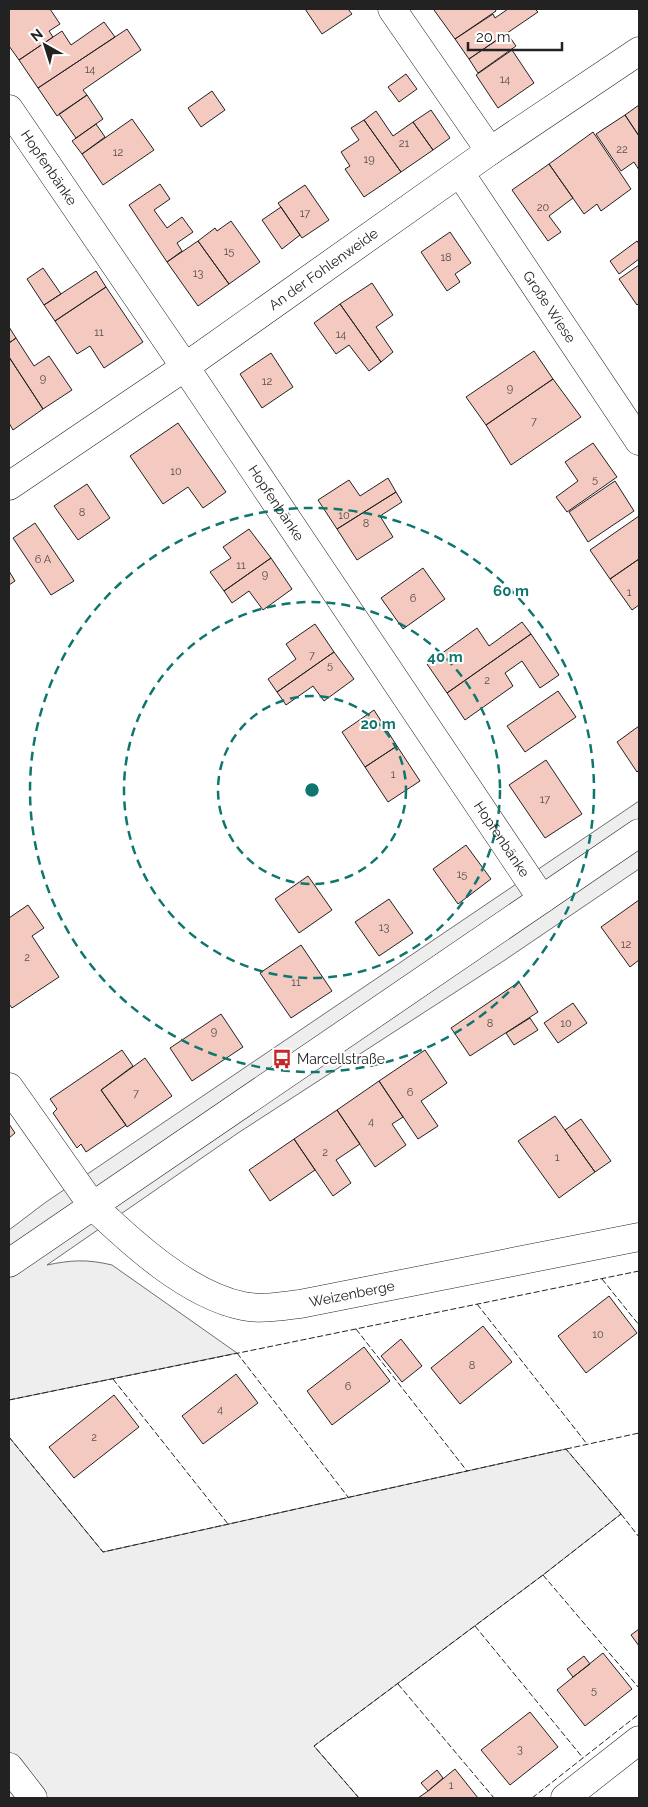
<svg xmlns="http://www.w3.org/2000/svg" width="648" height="1807" font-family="Raleway,sans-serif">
<rect width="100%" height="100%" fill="#fff"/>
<path fill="#eee" stroke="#6f6f6f" d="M639,801V869L505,960L238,1133L47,1265C71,1260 87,1259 112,1265L237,1353L9,1400V1230L46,1202Z
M9,1437L103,1552L566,1449L621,1514L543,1575L314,1746L359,1798H9Z"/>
<path fill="#f3c9c0" stroke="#222" d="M9,9H50L60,24L49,31L53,37L19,60L9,46Z
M305,9H348L352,14L322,34Z
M436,9H495L496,11L455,39L434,10Z
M508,9H535L538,12L469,59L455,39L493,14L495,18Z
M104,22L115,37L38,88L19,60L62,31L71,45Z
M127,29L141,50L83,90L87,95L57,116L38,88Z
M507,33L516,46L478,73L469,59Z
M512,50L534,83L498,108L476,75Z
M406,74L417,89L399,102L388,87Z
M212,91L225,110L201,127L188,108Z
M87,95L103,119L76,138L59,114Z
M639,105V136L625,115Z
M431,110L450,138L433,150L413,122Z
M376,111L393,136L413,122L433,150L401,172L364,120Z
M625,115L639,136V170L634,162L621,171L596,134Z
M132,119L154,150L103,185L82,154Z
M364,120L401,172L364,197L345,169L350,166L341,152L359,140L351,128Z
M96,124L105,137L82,154L72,141Z
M593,132L631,189L601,211L597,204L584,214L549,164Z
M549,164L573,198L549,216L561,232L548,241L512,190Z
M160,184L170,199L154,210L167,228L182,217L193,232L177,243L182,251L167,262L129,205Z
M305,185L329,220L302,238L278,203Z
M281,207L300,235L282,249L262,220Z
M231,221L260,262L229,284L198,241L215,228L217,231Z
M450,232L471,263L455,274L460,282L447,291L421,252Z
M198,241L229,284L198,306L167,262Z
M637,241L639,244V259L619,274L610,261Z
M639,265V303L637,305L619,279Z
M43,268L61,294L44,305L27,279Z
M96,271L106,287L55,321L44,305Z
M372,283L393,315L376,327L393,352L381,362L340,304Z
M106,287L143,342L104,368L90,346L77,354L55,321Z
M340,304L381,362L369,371L349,345L336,354L314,323Z
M9,327L16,338L9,343Z
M16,338L34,366L49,356L72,390L43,409L9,357V343Z
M534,351L553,379L486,425L466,397Z
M271,353L293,387L262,408L240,374Z
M9,357L43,409L13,430L9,423Z
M553,379L581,417L511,465L486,425Z
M178,423L226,492L203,508L188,487L163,504L130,456Z
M593,443L617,477L567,512L556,497L578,481L565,462Z
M388,478L396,492L337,529L318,500L349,480L360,496Z
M615,481L634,511L588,542L569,512Z
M87,484L110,518L78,540L54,506Z
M396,492L402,502L380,516L393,537L357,560L337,529Z
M639,516V559L610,579L590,550Z
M35,523L74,581L51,595L13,538Z
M249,529L271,558L224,591L210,572L231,558L223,547Z
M271,558L292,589L263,610L249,591L232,603L224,591Z
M639,559V605L632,610L610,579Z
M423,568L445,599L403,629L381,598Z
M9,571L15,581L9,585Z
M522,622L531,634L447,693L427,664L477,628L489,646Z
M315,624L334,652L277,692L268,679L296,659L286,644Z
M531,634L559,675L540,688L522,661L505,673L513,686L465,720L447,693Z
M334,652L354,679L324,701L313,686L286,705L277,692Z
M558,691L576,717L525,752L507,726Z
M374,710L397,746L365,767L342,732Z
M639,726V770L637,772L617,742Z
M397,746L420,781L388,802L365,767Z
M546,760L582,814L545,838L509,785Z
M466,845L491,879L458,904L433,869Z
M308,876L332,910L299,933L275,899Z
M389,899L413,933L379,956L355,922Z
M639,900V960L630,967L601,927Z
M28,905L44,928L32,936L59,977L12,1008L9,1004V918Z
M301,945L332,991L291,1018L260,973Z
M519,982L538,1012L470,1056L451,1028Z
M573,1003L587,1023L558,1043L544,1023Z
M221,1014L243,1047L192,1081L170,1048Z
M530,1018L538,1030L514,1045L506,1033Z
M122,1050L133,1066L101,1090L126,1125L86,1152L81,1144L77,1148L53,1113L57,1109L50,1099Z
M425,1050L447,1083L421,1101L438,1126L418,1139L379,1081Z
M145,1058L172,1096L127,1127L101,1090Z
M379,1081L403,1117L392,1124L406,1145L375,1167L337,1110Z
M337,1110L360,1144L336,1160L351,1183L333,1196L294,1139Z
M555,1116L595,1172L559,1198L518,1141Z
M581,1119L611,1161L595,1172L565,1130Z
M9,1124L15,1133L9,1138Z
M294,1139L315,1170L270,1201L249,1170Z
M609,1296L637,1333L586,1373L558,1336Z
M483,1326L512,1362L460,1404L431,1368Z
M401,1339L422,1366L402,1382L381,1356Z
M364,1347L390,1381L332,1425L307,1391Z
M236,1374L258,1403L203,1444L182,1416Z
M114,1395L139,1427L74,1478L49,1447Z
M639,1629V1646L631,1635Z
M603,1653L632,1689L585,1726L557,1690Z
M584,1656L590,1664L573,1677L567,1669Z
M530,1712L558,1747L510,1785L481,1750Z
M455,1769L478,1798H418L428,1791Z
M437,1770L443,1778L428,1791L421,1783Z"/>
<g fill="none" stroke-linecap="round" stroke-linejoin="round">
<defs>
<g id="street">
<path d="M392,9L490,151"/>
<path id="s1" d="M9,109L185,367L542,899"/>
<path id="s2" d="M460,173L639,441"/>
<path id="s3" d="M9,486L185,367L490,151L639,51"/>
<path d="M9,1087L92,1205"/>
<path d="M565,1798L639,1740"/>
</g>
<g id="secondary">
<path id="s4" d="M92,1205C132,1243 188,1295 243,1306C261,1310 281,1306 300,1304L639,1237"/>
<path d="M9,1263L639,833"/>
</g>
<path id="primary" d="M9,1767L33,1798"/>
</defs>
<use href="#street" stroke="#222" stroke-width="29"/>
<use href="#secondary" stroke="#222" stroke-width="29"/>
<use href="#primary" stroke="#222" stroke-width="29"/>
<use href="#street" stroke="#fff" stroke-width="28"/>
<use href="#secondary" stroke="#fff" stroke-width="28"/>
<use href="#primary" stroke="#fff" stroke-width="28"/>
<path stroke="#222" stroke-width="1" stroke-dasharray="6 2.5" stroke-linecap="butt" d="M602,1279L639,1325
M477,1304L587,1444
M356,1329L467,1471
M237,1353L348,1497
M113,1379L228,1524
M9,1400L639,1271
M9,1437L103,1552L566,1449L621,1514L543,1575L314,1746L359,1798
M566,1449L639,1433
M621,1514L639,1537
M543,1575L639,1688
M475,1626L583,1758
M398,1684L494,1798
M532,1798L639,1714"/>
</g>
<g fill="none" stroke="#0f766e" stroke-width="2.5" stroke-dasharray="9 6">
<circle cx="312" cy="790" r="94"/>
<circle cx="312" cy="790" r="188"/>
<circle cx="312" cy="790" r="282"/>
</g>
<defs>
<symbol id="bus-bare" viewBox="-9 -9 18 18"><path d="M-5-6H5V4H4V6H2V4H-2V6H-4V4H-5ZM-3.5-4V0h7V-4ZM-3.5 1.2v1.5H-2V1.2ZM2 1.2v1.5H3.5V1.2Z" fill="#c62828" stroke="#fff" stroke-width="2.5" paint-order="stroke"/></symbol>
</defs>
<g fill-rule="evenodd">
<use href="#bus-bare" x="268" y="1045" width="28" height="28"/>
</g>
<g text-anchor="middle" stroke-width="4" stroke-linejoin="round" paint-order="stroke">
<g font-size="11" fill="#564c4a">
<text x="90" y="73">14</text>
<text x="505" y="83">14</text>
<text x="404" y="147">21</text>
<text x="622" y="153">22</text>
<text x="118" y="156">12</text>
<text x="369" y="163">19</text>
<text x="543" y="211">20</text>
<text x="305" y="217">17</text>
<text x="229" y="255">15</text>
<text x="446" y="261">18</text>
<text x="198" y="277">13</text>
<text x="99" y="336">11</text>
<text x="341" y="338">14</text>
<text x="43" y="382">9</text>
<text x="267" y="385">12</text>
<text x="510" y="392">9</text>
<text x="534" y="425">7</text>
<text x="176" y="475">10</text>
<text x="595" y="483">5</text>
<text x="82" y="516">8</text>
<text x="344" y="519">10</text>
<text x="366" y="527">8</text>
<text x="43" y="563">6 A</text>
<text x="241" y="569">11</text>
<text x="265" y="578">9</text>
<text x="629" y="596">1</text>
<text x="413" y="602">6</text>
<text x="312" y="659">7</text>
<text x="330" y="669">5</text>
<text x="487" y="684">2</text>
<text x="393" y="778">1</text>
<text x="545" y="803">17</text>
<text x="462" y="878">15</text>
<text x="384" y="931">13</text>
<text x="626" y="948">12</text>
<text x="27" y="961">2</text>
<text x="296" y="986">11</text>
<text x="490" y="1027">8</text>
<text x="566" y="1027">10</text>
<text x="214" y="1035">9</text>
<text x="410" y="1096">6</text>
<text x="136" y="1097">7</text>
<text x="371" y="1125">4</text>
<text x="325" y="1156">2</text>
<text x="557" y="1161">1</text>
<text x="598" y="1338">10</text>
<text x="472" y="1369">8</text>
<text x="348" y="1390">6</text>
<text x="220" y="1413">4</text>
<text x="94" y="1441">2</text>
<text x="594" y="1694">5</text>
<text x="520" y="1753">3</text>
<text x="451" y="1789">1</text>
</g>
<g font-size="14" fill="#222" stroke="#fff">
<text dy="5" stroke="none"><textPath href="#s1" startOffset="71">Hopfenbänke</textPath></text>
<text dy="5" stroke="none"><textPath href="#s3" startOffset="382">An der Fohlenweide</textPath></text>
<text dy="5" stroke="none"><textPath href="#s2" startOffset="161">Große Wiese</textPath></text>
<text dy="5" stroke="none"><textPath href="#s1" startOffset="476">Hopfenbänke</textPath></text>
<text dy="5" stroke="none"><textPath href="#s1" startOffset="881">Hopfenbänke</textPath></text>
<text dy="5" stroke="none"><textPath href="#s4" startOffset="294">Weizenberge</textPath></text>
</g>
<g font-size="14" fill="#222" stroke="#fff" text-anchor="start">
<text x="297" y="1064">Marcellstraße</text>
</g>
</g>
<circle cx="312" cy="790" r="8" fill="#0f766e" stroke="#fff" stroke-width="2.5"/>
<g font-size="15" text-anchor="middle" font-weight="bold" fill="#0f766e" stroke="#fff" stroke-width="4" stroke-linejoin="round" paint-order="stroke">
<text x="511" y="596">60 m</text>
<text x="445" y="662">40 m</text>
<text x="378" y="729">20 m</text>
</g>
<rect width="648" height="1807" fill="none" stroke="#222222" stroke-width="20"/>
<g transform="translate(45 45) rotate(321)" stroke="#ffffff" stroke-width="4" paint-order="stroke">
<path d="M0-4L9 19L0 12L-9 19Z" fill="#222222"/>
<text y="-8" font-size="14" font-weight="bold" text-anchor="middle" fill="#222222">N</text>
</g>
<path d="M468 42v8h94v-8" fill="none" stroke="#222222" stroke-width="2.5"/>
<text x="476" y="42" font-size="15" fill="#222222" stroke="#ffffff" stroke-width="4" paint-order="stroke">20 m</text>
</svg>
